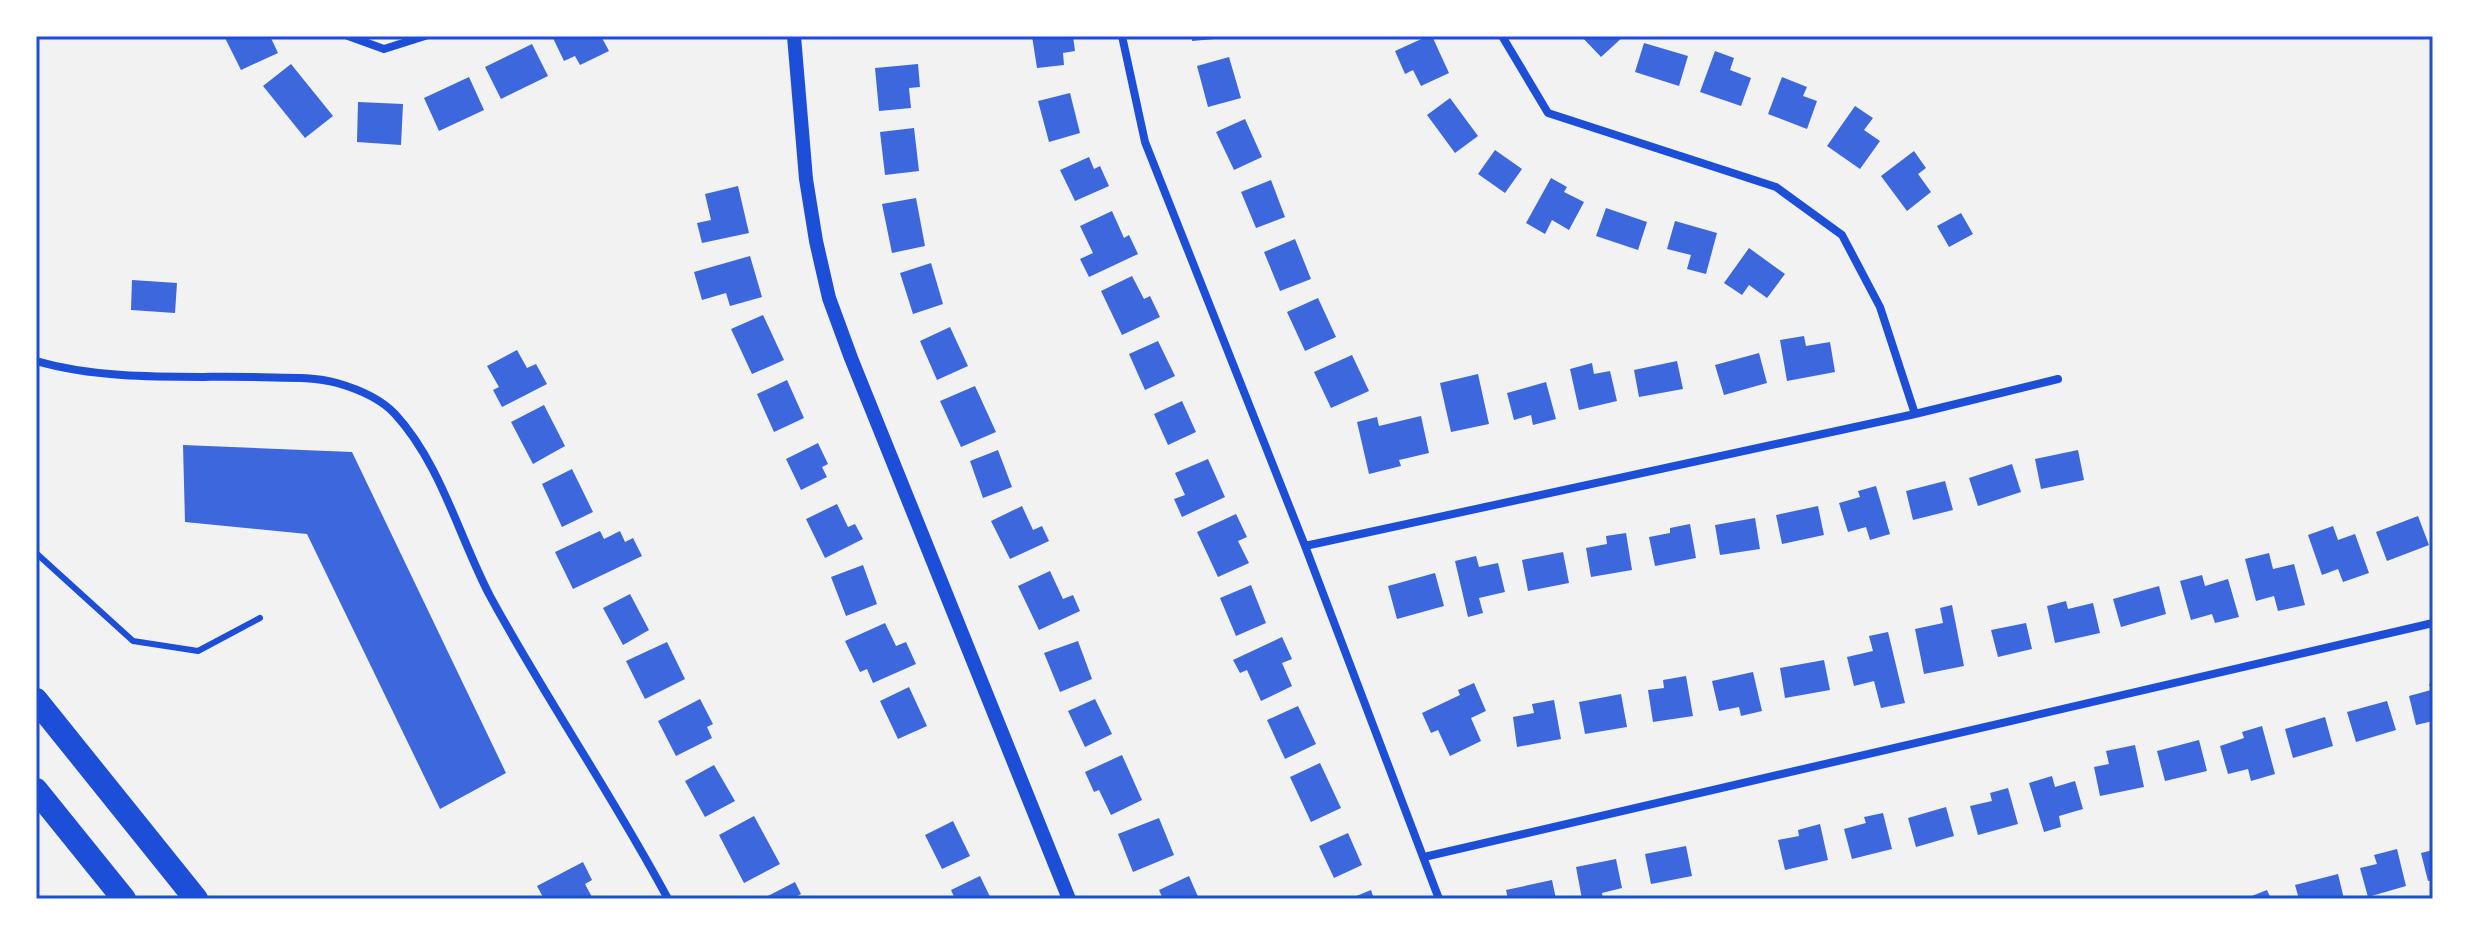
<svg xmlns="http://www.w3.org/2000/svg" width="2469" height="935" font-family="'PT Sans',sans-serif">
<rect width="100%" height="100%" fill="#f2f2f2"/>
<path fill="#3d67dc" d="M224,36H270L278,53L241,70Z
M552,36H601L609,51L580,65L575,56L564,61Z
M1032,36H1073L1075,51L1063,53L1064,65L1037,68Z
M1192,36H1226V38L1192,41Z
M1428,36H1432L1449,73L1421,86L1413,70L1405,74L1395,51Z
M1581,36H1624L1601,57Z
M1644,43L1688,56L1679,86L1635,72Z
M532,44L548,76L501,99L485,67Z
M1715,51L1734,58L1730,70L1751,78L1741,106L1700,92Z
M1229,57L1241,98L1208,107L1197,66Z
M291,64L333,116L305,138L263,86Z
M918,64L920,87L909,88L911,108L879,111L875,68Z
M469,77L484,110L439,131L424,98Z
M1782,77L1807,87L1803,96L1817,101L1807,129L1768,114Z
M1070,93L1080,133L1049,142L1038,101Z
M1450,98L1478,136L1455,153L1427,115Z
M358,102L403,104L401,145L357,142Z
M1855,106L1873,118L1864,130L1880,141L1860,169L1827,146Z
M1245,119L1262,157L1234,170L1216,132Z
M914,128L919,171L885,175L880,132Z
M1495,150L1522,169L1505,193L1478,174Z
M1914,151L1926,168L1918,174L1931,192L1907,211L1881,176Z
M1089,157L1094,169L1100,166L1109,186L1075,201L1060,170Z
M1551,178L1567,187L1564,192L1584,202L1569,230L1552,220L1545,234L1526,223Z
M1271,180L1285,217L1256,228L1241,192Z
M738,186L749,233L702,243L697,223L711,220L705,194Z
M916,198L925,246L892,253L882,204Z
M1606,208L1647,222L1638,250L1596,236Z
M1112,211L1124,238L1129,235L1138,254L1089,277L1080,259L1093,253L1080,226Z
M1961,213L1973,234L1949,247L1937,226Z
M1675,221L1717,233L1706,274L1687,269L1691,255L1667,249Z
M1295,239L1311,279L1280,291L1264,252Z
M1749,248L1785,274L1767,298L1749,285L1742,295L1724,283Z
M750,256L762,297L730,306L726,293L702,300L694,272Z
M931,263L943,304L913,314L900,273Z
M1132,276L1144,299L1150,296L1160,317L1122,335L1101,291Z
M132,280L177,283L175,313L131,310Z
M1318,298L1336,337L1305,351L1287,312Z
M763,315L784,360L752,374L731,329Z
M950,327L968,366L937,380L920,341Z
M1804,336L1806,346L1830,342L1835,372L1787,381L1780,340Z
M1158,341L1175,376L1145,390L1129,354Z
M517,350L527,368L536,364L547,384L502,407L493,390L499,387L487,366Z
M1759,353L1767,383L1724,395L1715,365Z
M1352,355L1369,391L1331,408L1314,372Z
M1677,361L1683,389L1639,397L1634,370Z
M1592,363L1594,374L1610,371L1617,401L1579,410L1570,369Z
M1478,374L1489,424L1451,432L1440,383Z
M787,380L804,418L774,432L757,394Z
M1546,382L1556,419L1533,425L1531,415L1514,420L1507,393Z
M975,386L996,432L961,447L940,401Z
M1182,401L1196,432L1168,445L1154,414Z
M544,405L565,446L533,464L511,422Z
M1421,416L1429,453L1399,460L1401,466L1369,474L1357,422L1377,417L1379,426Z
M818,443L828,464L822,467L827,477L801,490L786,459Z
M183,445L352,452L506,773L440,809L307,534L185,522Z
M998,450L1012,487L983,498L970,461Z
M2078,450L2084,480L2041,489L2035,459Z
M1208,459L1225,497L1182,517L1174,499L1185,495L1175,473Z
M2012,464L2021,492L1978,506L1969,478Z
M572,469L593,512L562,527L542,484Z
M1945,481L1953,510L1913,520L1906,491Z
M1876,486L1890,534L1870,540L1866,527L1848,532L1839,503L1860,497L1858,491Z
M837,504L848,527L855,524L863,539L825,558L806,519Z
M1022,506L1033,530L1042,526L1049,541L1010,559L991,521Z
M1818,506L1824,535L1782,544L1776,515Z
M1236,514L1247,537L1238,541L1249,563L1218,577L1197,532Z
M2418,516L2429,545L2387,561L2376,532Z
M1755,518L1760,549L1720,555L1715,525Z
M1690,524L1696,558L1655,566L1649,537L1670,533V528Z
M2333,526L2338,540L2355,534L2369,573L2343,582L2338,569L2322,575L2308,535Z
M600,531L604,539L620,531L625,542L633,538L642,556L573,589L555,552Z
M1626,533L1632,570L1591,577L1586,548L1607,544L1606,536Z
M1563,552L1569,583L1528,591L1522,560Z
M2269,553L2273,569L2294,564L2305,605L2278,611L2274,596L2256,601L2245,559Z
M1476,556L1479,567L1498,563L1505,592L1479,598L1483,613L1468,617L1455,561Z
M863,565L877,604L846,616L831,577Z
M1050,571L1063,599L1073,595L1080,611L1039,630L1018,586Z
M1435,573L1444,606L1397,619L1388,586Z
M2202,575L2205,586L2228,579L2239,617L2215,623L2212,614L2191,620L2180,581Z
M1251,585L1266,623L1236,636L1220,598Z
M2159,586L2166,614L2121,627L2113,599Z
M630,594L649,630L623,645L603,608Z
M2066,601L2068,609L2093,603L2100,633L2055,643L2047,606Z
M1952,605L1964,666L1924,674L1915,629L1943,623L1940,608Z
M885,623L896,646L906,642L916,664L873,683L867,669L860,672L845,641Z
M2026,623L2032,649L1998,657L1991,630Z
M1888,632L1905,703L1881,708L1874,681L1854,686L1847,657L1873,651L1869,636Z
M1282,637L1292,659L1282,663L1292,686L1261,701L1247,670L1240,673L1233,660Z
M1078,641L1092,679L1060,692L1044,653Z
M667,642L685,679L645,699L626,661Z
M1824,660L1830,690L1785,698L1780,668Z
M1753,672L1762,711L1741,716L1739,707L1719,711L1712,681Z
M1686,676L1693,716L1653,722L1648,690L1664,688L1663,680Z
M1474,683L1486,711L1471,718L1481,741L1450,756L1438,730L1431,733L1422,713L1460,695L1458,690Z
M2433,683V721L2416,725L2409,696L2431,690L2429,684Z
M909,687L927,726L898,739L880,701Z
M1621,694L1627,727L1585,734L1579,702Z
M700,699L713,724L707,727L712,738L676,756L658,721Z
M1095,699L1112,734L1085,747L1068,711Z
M1554,700L1561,739L1517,747L1513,717L1534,713L1532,704Z
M2387,701L2396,730L2356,742L2347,712Z
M1298,706L1316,744L1285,759L1267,720Z
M2325,717L2333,746L2293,758L2285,729Z
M2262,726L2275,774L2251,781L2248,769L2228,774L2220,746L2244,738L2242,732Z
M2199,740L2207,771L2165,781L2157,751Z
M2135,745L2144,787L2100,796L2094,767L2109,764L2106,751Z
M1122,755L1142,800L1111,815L1099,790L1094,792L1085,772Z
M1320,763L1341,808L1311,822L1290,777Z
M714,765L735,801L705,817L685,781Z
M2052,776L2055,787L2075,781L2083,809L2059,816L2061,827L2044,832L2029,783Z
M2008,788L2018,824L1978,835L1970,806L1992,801L1990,793Z
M1946,807L1954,836L1916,847L1908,818Z
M1883,813L1892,849L1852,859L1844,829L1866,823L1864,817Z
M754,816L780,864L744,883L719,835Z
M1159,818L1174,855L1133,872L1118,834Z
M953,821L970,856L942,869L925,835Z
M1820,824L1828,860L1785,870L1778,840L1799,836L1798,830Z
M1348,833L1362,865L1334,878L1319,846Z
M1686,846L1692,876L1651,884L1645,854Z
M2397,849L2406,886L2368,897L2360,868L2377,864L2374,855Z
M2433,850V880L2428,881L2421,853Z
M1616,859L1622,888L1602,893L1603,899H1582L1576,867Z
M583,862L592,880L585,884L593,899H544L537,886Z
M2338,874L2344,899H2299L2295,885Z
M980,876L991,899H955L951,890Z
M1189,876L1199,899H1163L1159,890Z
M1552,880L1556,899H1508L1506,890Z
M795,882L801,894L792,899H762Z
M1371,890L1374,899H1349Z
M2267,890L2271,899H2244Z"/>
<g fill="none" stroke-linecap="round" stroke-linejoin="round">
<path stroke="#1d4ed8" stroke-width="6" d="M36,553L133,641L198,651L260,618"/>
<path stroke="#1d4ed8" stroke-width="8" d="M348,36L384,49L425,36
M1122,36L1145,142L1305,546L1439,899
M1502,36L1548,113L1776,187L1842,235L1880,307L1915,414
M36,361C105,381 181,376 253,377C280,378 311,376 337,383C358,389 380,398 395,414C441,464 459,537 490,596C546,699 613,796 668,899
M1305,546L1915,414L2058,379
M1424,857L2433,623"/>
<path stroke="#1d4ed8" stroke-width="14" d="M794,36L806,179L816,241L829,298L851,358L1069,899"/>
<path stroke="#1d4ed8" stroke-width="24" d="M36,700L196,899
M36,790L124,899"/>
</g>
<rect width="2469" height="935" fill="none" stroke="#ffffff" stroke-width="76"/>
<rect x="38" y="38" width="2393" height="859" fill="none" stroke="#1d4ed8" stroke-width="3"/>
</svg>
